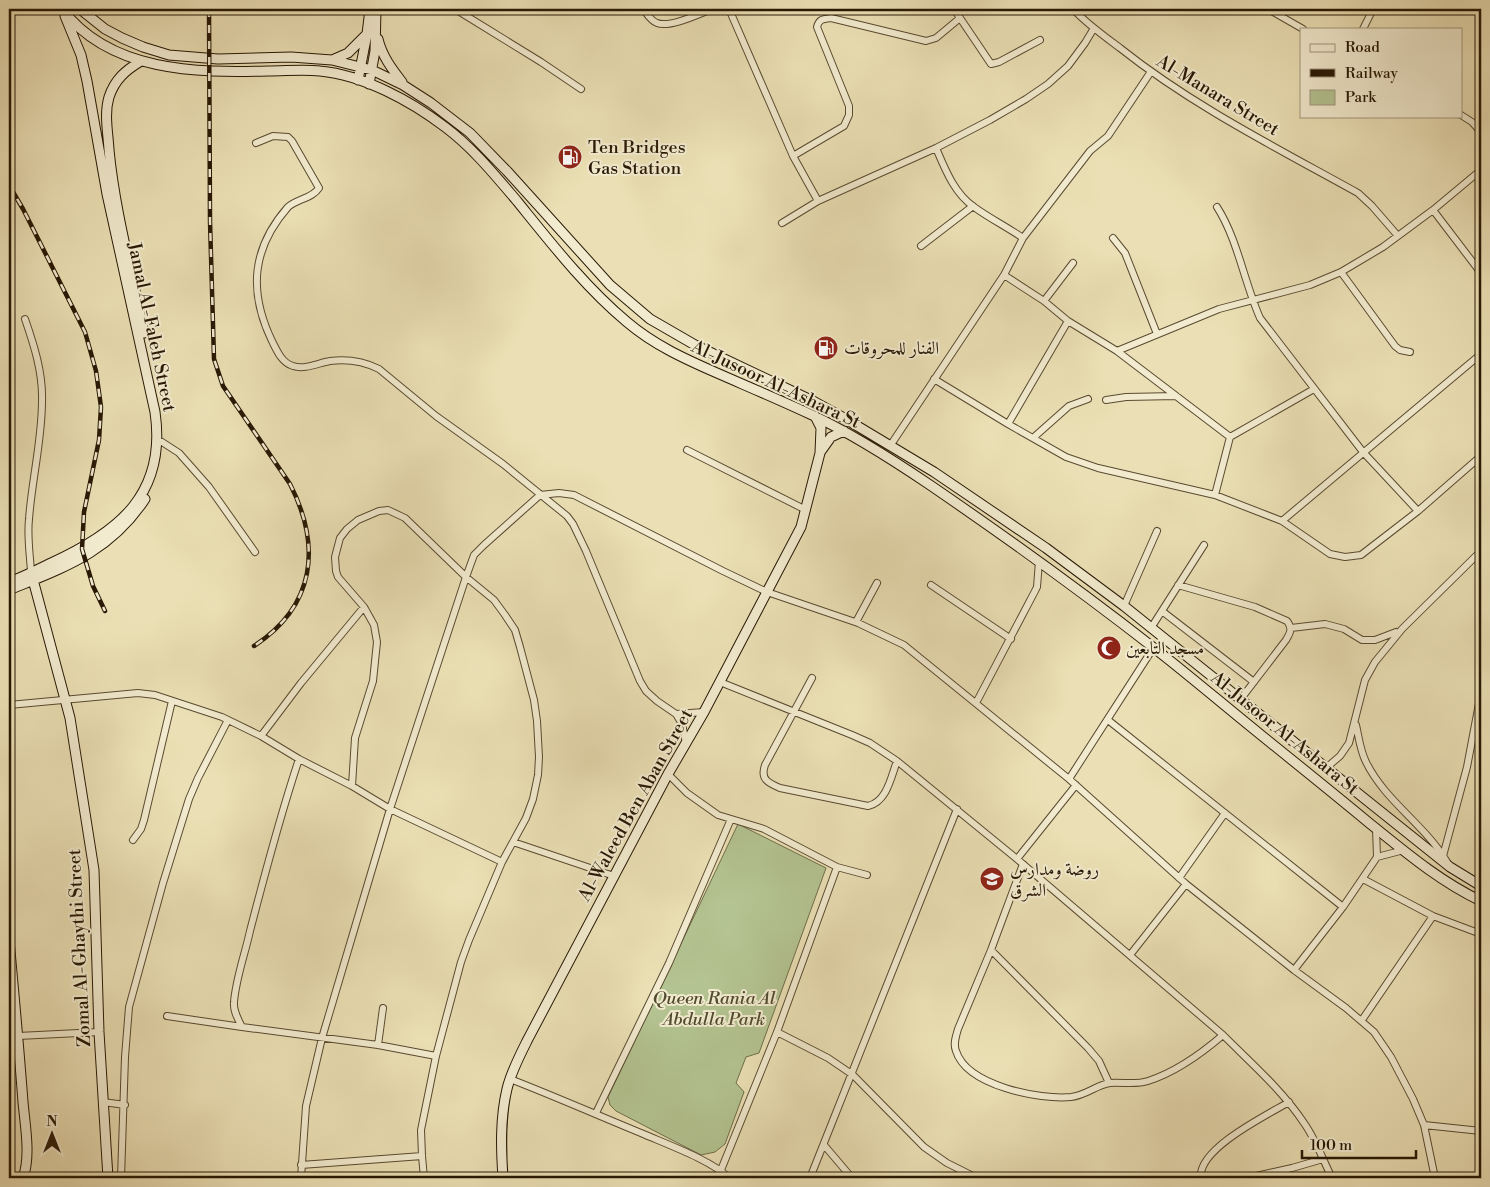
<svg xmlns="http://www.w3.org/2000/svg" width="1490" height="1187" font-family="'Libre Bodoni',Amiri,serif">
<rect width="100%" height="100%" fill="#ebe0b5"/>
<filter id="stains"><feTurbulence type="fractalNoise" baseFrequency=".004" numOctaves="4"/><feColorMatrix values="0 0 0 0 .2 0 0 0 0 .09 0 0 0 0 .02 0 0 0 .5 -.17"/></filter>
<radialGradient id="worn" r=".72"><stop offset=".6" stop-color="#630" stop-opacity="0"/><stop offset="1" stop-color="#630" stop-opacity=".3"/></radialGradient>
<path fill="#b3c391" stroke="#6e6e4b" d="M738,824L826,868L759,1053L746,1057L736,1083L744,1092L725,1144L715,1152L701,1155L616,1111L610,1105L608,1097Z"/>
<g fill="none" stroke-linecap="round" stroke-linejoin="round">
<defs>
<path id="street" d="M455,9L541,62L581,89
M643,9C647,14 651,21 657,23C670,28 699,14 712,9
M729,9L793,156L818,201
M1073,9C1087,24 1104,36 1120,48C1193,106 1277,148 1358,193L1372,206L1398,236
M1268,9L1303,29
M960,18L991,64L999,62L1040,40
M1363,29L1373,9
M1461,115L1472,122L1481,132
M256,143L273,136L288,137L292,141L319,188C313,198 297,199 288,207C252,248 248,291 272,341C277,351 282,363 293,366C305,370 318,363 330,361C347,359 363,361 379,369L436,416L503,464L567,516L573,524L586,551L640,681L646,691L657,701L676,714L682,724L686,743
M936,148C945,169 954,193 974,207C989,218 1007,227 1023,238
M793,156L844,126L849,115V106L817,27C819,19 823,19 831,18L926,41L936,38L960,18L954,9
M1217,207C1238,240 1244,282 1260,318L1363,452L1418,511
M1433,210L1481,273
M782,223L818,201L936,148L990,120L1026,99L1048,84L1068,66L1085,43L1094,28
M1113,238L1125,253L1157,334
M921,246L973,206
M1341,272L1395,346L1400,350L1410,352
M1004,275L1044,301L1068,321L1117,351L1230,437
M1044,301L1073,263
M25,319C34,345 43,373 42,401C42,440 32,479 29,519C27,537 30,554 31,572
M1117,351L1219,309L1310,285L1341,272L1383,247L1433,210L1481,170
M934,379L1008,424L1066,457L1098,468L1215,495L1282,521L1330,554L1345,557L1361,555L1418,511L1481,456
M1106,400L1126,397L1176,396
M1008,424L1068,321
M1033,438L1069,406L1088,399
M162,442L179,453L209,487L255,552
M890,446L1004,275L1023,238L1090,151L1108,136L1150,73
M687,450L806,510
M1215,495L1230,437L1314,389
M1282,521L1481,354
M931,585L1011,639
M1178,585L1255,607L1287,621C1293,629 1290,633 1286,640L1240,700
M1124,606L1157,531
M1162,611L1254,682
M856,622L877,583
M1151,628L1204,545
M1291,628L1325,624L1344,629L1362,640H1375L1396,632
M812,678L765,765C760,779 768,783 780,788L868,806C887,802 891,777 897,761
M720,682L852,735L870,743L897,761L1017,859L1223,1035C1251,1063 1282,1090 1304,1123C1316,1140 1323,1160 1332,1178
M976,703L1035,591L1037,587L1039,561
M9,705L138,693L155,695L222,717L261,736L299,759L352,786L390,809L502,862
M676,714L704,712
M1108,720L1343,907
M1356,725C1359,738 1360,750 1366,762C1385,801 1425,825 1447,862
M261,736L301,683L364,607
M299,759C280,816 265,873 250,931C245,954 236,978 234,1002C233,1011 238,1019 242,1027L378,1045L436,1056
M1326,768L1340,756L1349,743L1365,680L1375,662L1402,629L1481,551
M668,774L687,793L718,815L764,829L837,867L867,875
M1069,779L1154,647
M352,786L355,738L373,681L377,642L374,625L364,607L338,577L336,571L335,557L340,538L347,529L358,520L379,511L388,510L405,518L466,577L494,600L505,615L515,630L520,647L534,700L537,721L539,757L538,775L533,799L526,818L502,862L469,940L461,962L436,1056L421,1130L422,1156L424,1178
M133,840L141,829L144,820L172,701
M513,842L614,876
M1443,856L1467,767L1481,693
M1377,857L1404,850
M1017,859L1076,785
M1023,864L991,950L958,1029C956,1036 953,1044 956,1051C967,1086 1040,1100 1071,1097C1087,1095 1096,1085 1110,1083C1123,1082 1136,1085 1148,1081C1176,1072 1201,1054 1223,1035
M1179,878L1225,813
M1363,879L1433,916L1481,934
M991,950L1088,1048L1099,1061L1109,1083
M1130,955L1186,884
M1294,970L1343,907L1377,857L1376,828
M167,1016L242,1027
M1362,1020L1433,916
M777,1032L828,1058L853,1075L924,1147L947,1163L977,1178
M18,1036L99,1032
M378,1045L383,1008
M510,1079C554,1096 597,1115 641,1133C666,1144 711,1160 729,1178
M103,1102L125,1105
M596,1113L669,963L731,819
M1424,1125L1481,1131
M824,1145L852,1178
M301,1165L422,1156
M721,1170L777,1032L837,867
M121,1178L125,1057L129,1007L163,883L189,799L198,778L228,720
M301,1178L306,1106L322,1038L390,809L466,577L474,555L484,545L540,495L559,493L574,495L723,571L767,592L858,623L904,645L1069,779L1186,884L1294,970L1346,1008L1374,1032L1391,1057L1413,1099L1424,1125L1435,1178
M810,1178L957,809
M1201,1178C1197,1149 1267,1115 1289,1102
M1247,1178L1292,1168L1323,1159"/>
<path id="secondary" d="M62,9C110,72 196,73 268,71C286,71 303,69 320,71C363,75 411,101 445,127C473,148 494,174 517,201C551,243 585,287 627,322C654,345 685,359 717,373C749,387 780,400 812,415C853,434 893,460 930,485C1006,537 1081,591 1154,648C1190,676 1225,706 1261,735C1297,764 1333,793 1368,822C1404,851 1439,881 1481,901
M80,9L105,29L122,38L143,47L169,55L218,59L291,57L332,60L372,70L403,85L431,103L470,133L507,171L610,285L650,319L695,345L813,401L844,418L934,472L1046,548L1124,606L1450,867L1481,886
M378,39C382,56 392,69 402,82
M332,60L348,53L367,34
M141,61C126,70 115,79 109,97C104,114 108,132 109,150C115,212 132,273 144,333
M358,80L367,34L370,9
M369,84L375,51L376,9
M821,451L831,437L844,431
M32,576L70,718L94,870L99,1032L108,1178
M9,582C23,577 37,570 51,563C119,532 167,494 155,412L107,194L87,81L81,55L65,16
M9,590C65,567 110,552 145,499
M9,940C14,994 19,1048 23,1102C25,1125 31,1156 23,1178
M503,1178C501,1149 500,1118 507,1089C511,1072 520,1055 528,1039L668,774L704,712L801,527L820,453L821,428L815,416"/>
</defs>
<use href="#street" stroke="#594a31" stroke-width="8"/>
<use href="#secondary" stroke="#281805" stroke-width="11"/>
<use href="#street" stroke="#f2ebcf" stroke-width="6"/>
<use href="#secondary" stroke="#f2ebcf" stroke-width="9"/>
<defs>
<path id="rail" d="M209,9L210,221L214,359L223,386L290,484C322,547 315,606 254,646
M9,185L23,209L85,332L96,371L101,407L99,440L84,512L82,549L93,586L105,611"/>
</defs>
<use href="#rail" stroke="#281805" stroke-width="4.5"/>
<use href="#rail" stroke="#f2ebcf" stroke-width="2.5" stroke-dasharray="8" stroke-linecap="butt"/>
</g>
<defs>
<symbol id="fuel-disc" viewBox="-11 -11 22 22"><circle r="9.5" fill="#8f2418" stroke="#f2ebcf"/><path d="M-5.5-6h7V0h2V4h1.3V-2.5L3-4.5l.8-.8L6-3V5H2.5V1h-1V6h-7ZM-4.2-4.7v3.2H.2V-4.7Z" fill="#fff"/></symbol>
<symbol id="mosque-disc" viewBox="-11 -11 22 22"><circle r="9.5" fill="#8f2418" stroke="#f2ebcf"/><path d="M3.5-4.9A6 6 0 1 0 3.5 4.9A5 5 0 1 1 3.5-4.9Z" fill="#fff"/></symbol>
<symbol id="school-disc" viewBox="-11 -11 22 22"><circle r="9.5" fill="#8f2418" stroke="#f2ebcf"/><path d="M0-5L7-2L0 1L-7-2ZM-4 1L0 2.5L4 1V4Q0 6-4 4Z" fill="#fff"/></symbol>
</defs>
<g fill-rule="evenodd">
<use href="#fuel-disc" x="556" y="143" width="28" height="28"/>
<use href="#fuel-disc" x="812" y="334" width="28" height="28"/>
<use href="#mosque-disc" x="1095" y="634" width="28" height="28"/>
<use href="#school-disc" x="978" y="865" width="28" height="28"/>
</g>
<g text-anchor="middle" stroke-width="4" stroke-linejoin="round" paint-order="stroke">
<g font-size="18" fill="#281805" stroke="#f2ebcf">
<text transform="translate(1218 95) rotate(31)" y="6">Al-Manara Street</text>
<text transform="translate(152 327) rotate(78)" y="6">Jamal Al-Faleh Street</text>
<text transform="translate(776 384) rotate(25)" y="6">Al-Jusoor Al-Ashara St</text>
<text transform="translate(1285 733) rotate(39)" y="6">Al-Jusoor Al-Ashara St</text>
<text transform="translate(635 805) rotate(-61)" y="6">Al-Waleed Ben Aban Street</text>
<text transform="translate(79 948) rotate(-93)" y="6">Zomal Al-Ghaythi Street</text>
</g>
<g font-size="18" fill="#281805" stroke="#f2ebcf" text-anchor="start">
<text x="588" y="153">Ten Bridges<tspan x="588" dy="21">Gas Station</tspan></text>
<text x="844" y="354">الفنار للمحروقات</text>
<text x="1126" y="654">مسجد التابعين</text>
<text x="1010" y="875">روضة ومدارس<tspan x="1010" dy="21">الشرق</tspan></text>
</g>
<g font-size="18" font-style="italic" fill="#524b2f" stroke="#f2ebcf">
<text x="714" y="1004">Queen Rania Al<tspan x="714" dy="21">Abdulla Park</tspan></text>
</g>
</g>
<rect width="1490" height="1187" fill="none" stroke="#ebe0b5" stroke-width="30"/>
<rect x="10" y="10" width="1470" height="1167" fill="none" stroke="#281805" stroke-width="2.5"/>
<rect x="15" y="15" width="1460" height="1157" fill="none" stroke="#281805"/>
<rect x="1300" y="28" width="162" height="90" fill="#f2ebcf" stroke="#a1977e"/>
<rect x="1310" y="44" width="25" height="8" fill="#f2ebcf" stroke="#a1977e"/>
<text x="1345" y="52" font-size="15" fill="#281805">Road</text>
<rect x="1310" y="69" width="25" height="8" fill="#281805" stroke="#a1977e"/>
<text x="1345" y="78" font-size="15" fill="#281805">Railway</text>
<rect x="1310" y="90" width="25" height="15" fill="#b3c391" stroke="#a1977e"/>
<text x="1345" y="102" font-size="15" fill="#281805">Park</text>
<g transform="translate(52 1134)" stroke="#f2ebcf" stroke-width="4" paint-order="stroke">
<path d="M0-4L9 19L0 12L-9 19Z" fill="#281805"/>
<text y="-8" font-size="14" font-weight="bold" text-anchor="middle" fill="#281805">N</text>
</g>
<path d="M1302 1150v8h114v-8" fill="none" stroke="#281805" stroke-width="2.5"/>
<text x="1310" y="1150" font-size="15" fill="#281805" stroke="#f2ebcf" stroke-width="4" paint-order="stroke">100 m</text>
<rect width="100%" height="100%" filter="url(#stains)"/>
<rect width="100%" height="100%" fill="url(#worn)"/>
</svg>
